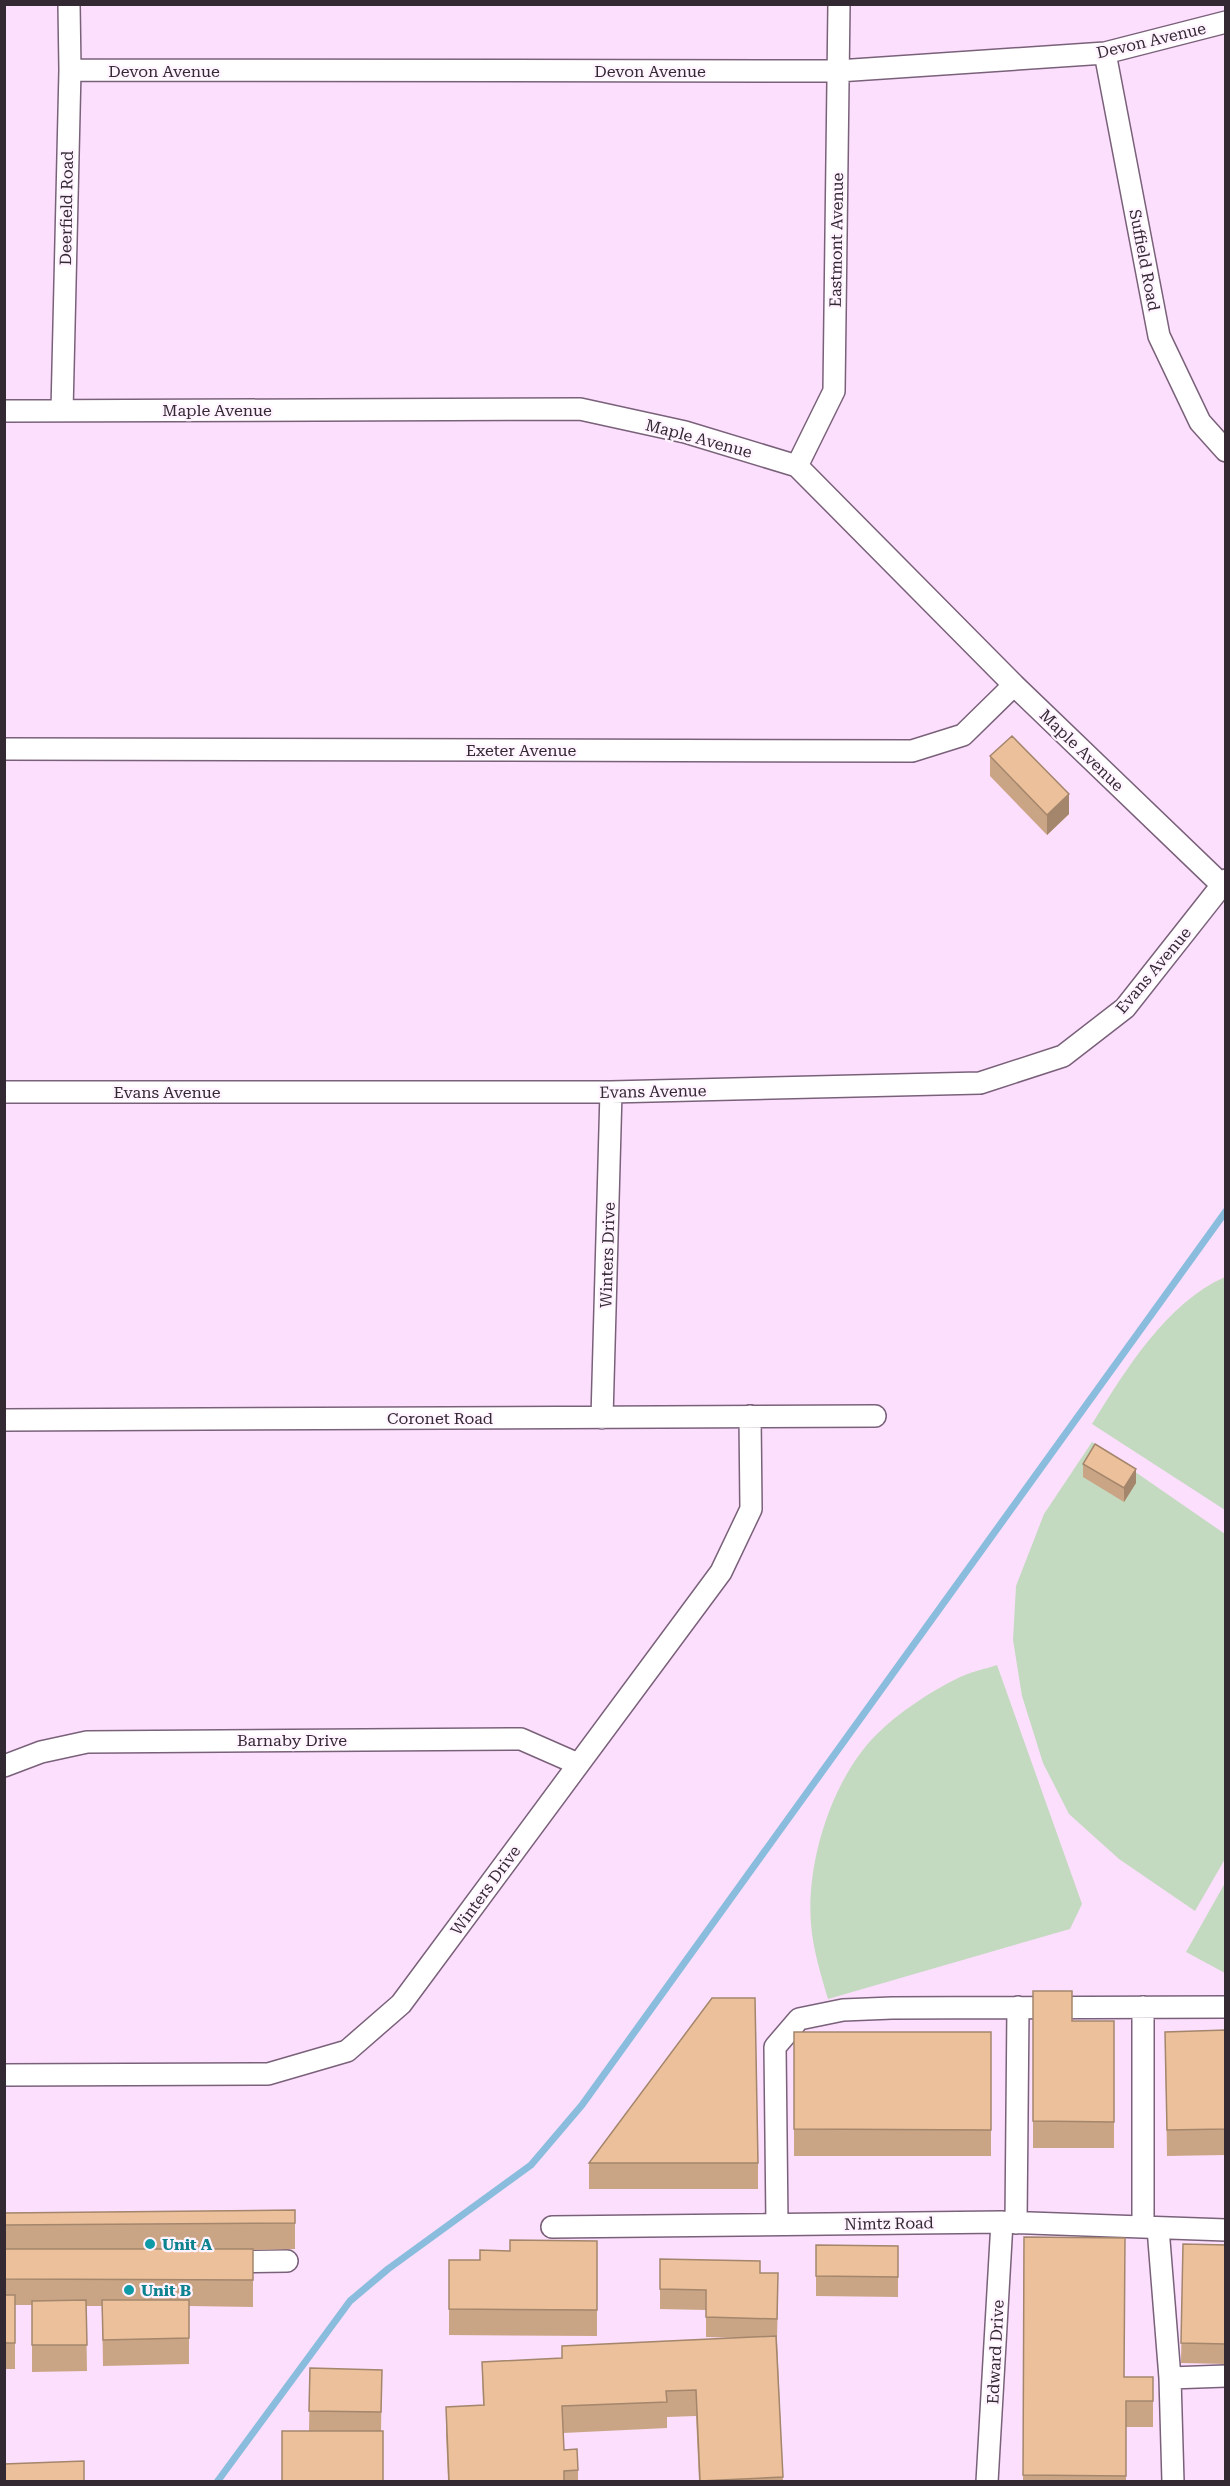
<svg xmlns="http://www.w3.org/2000/svg" width="1230" height="2486" font-family="'Roboto Serif',serif">
<rect width="100%" height="100%" fill="#fcdffc"/>
<path fill="#c3dac0" d="M1225,1277V1510L1092,1424C1125,1371 1166,1303 1225,1277Z
M1092,1442L1225,1534V1859L1195,1911L1119,1859L1069,1814L1043,1763L1022,1696L1013,1640L1016,1586L1044,1514Z
M997,1665L1082,1904L1070,1929L828,1999C821,1975 813,1950 811,1924C806,1862 832,1779 876,1735C899,1712 930,1692 958,1678C970,1672 985,1669 997,1665Z
M1225,1883L1226,1973H1225L1186,1952Z"/>
<g fill="none" stroke-linecap="round" stroke-linejoin="round">
<path stroke="#8abddd" stroke-width="7" d="M217,2482L350,2301L388,2269L531,2165L582,2105L1226,1211"/>
<defs>
<path id="minor" d="M1105,53L1159,336L1200,422L1226,451
M70,70L838,71L1105,53L1226,22
M4,411L580,409L685,432L797,466L1014,685L1222,885
M62,411L70,70L69,4
M797,466L834,391L839,4
M4,749L912,751L963,735L1014,685
M4,1092H611L980,1083L1063,1056L1125,1008L1226,880
M602,1418L611,1092
M4,1420L875,1416
M4,1766L41,1752L87,1742L521,1739L578,1764
M4,2075L268,2074L347,2051L401,2004L721,1572L751,1509L750,1416
M1016,2223L1018,2007
M777,2224L775,2047L799,2019L843,2010L892,2008L1226,2007
M552,2227L1002,2222L1226,2230
M1143,2227V2007
M1158,2228L1170,2378L1173,2482
M224,2262L287,2261
M1170,2378L1226,2376
M987,2482L1002,2222"/>
</defs>
<use href="#minor" stroke="#7a617a" stroke-width="24"/>
<use href="#minor" stroke="#fff" stroke-width="21"/>
</g>
<path fill="#caa585" d="M990,756L1069,814L1047,835L990,776Z
M1083,1464L1136,1483L1124,1502L1083,1477Z
M1033,1991L1072,2021H1114V2148H1033Z
M1226,2030V2155L1167,2156L1165,2032Z
M794,2032H991V2156H794Z
M589,2163H758V2189H589Z
M295,2210V2249L253,2250V2307L189,2306V2364L103,2366L102,2306H86L87,2371L32,2372V2305H15V2369H4V2213Z
M1024,2237L1124,2377H1153V2427H1126V2481H1023Z
M597,2241V2336L449,2335V2260H480L510,2251Z
M1183,2244L1226,2245V2364L1181,2363Z
M816,2245L898,2246V2297L816,2296Z
M760,2273L778,2293L777,2339L783,2481H699L696,2416L667,2417V2428L563,2433L564,2450L578,2470V2481H448L446,2433V2407L483,2405L482,2362L562,2358V2346L738,2338L706,2337V2310L660,2309V2289Z
M310,2368L382,2370L381,2431H309Z"/>
<path fill="#a4866c" d="M1069,794V814L1047,835V815Z
M1136,1469V1483L1124,1502V1488Z"/>
<path fill="#ebc09b" stroke="#a4866c" stroke-width="1.5" d="M1012,736L1069,794L1047,815L990,756Z
M1095,1444L1136,1469L1124,1488L1083,1464Z
M1033,1991H1072V2021H1114V2122L1033,2121Z
M712,1998H755L758,2163H589Z
M1226,2030V2129L1167,2130L1165,2032Z
M794,2032H991V2130L794,2129Z
M295,2210V2223L4,2225V2213Z
M1024,2237L1125,2238L1124,2377H1153V2401H1126V2476L1023,2475Z
M510,2240L597,2241V2310L449,2309V2260H480V2250L510,2251Z
M1183,2244L1226,2245V2344L1181,2343Z
M816,2245L898,2246V2277L816,2276Z
M4,2249H253V2280L4,2279Z
M660,2259L760,2261V2273H778L777,2319L706,2317V2290L660,2289Z
M4,2295H15V2343H4Z
M86,2300L87,2345H32V2301Z
M102,2300H189V2338L103,2340Z
M776,2336L783,2477L700,2481L696,2390L666,2391L667,2402L562,2406L564,2450L577,2449L578,2470L564,2471V2481H449L446,2407L484,2405L482,2362L562,2358V2346Z
M310,2368L382,2370L381,2412L309,2411Z
M282,2431H383V2481H282Z
M84,2461V2481H4V2464Z"/>
<g fill="#0f9aa8" stroke="#fff3ff" stroke-width="2">
<circle cx="150" cy="2244" r="6"/>
<circle cx="129" cy="2290" r="6"/>
</g>
<g text-anchor="middle" stroke-width="4.5" stroke-linejoin="round" paint-order="stroke">
<g font-size="16" fill="#332933" stroke="#fff3ff">
<text transform="translate(1151 40) rotate(-13)" y="6">Devon Avenue</text>
<text x="164" y="77">Devon Avenue</text>
<text x="650" y="77">Devon Avenue</text>
<text transform="translate(66 208) rotate(-89)" y="6">Deerfield Road</text>
<text transform="translate(836 240) rotate(-89)" y="6">Eastmont Avenue</text>
<text transform="translate(1145 260) rotate(79)" y="6">Suffield Road</text>
<text x="217" y="416">Maple Avenue</text>
<text transform="translate(699 438) rotate(15)" y="6">Maple Avenue</text>
<text x="521" y="756">Exeter Avenue</text>
<text transform="translate(1082 750) rotate(44)" y="6">Maple Avenue</text>
<text transform="translate(1153 970) rotate(-50)" y="6">Evans Avenue</text>
<text transform="translate(653 1091) rotate(-1)" y="6">Evans Avenue</text>
<text x="167" y="1098">Evans Avenue</text>
<text transform="translate(607 1255) rotate(-88)" y="6">Winters Drive</text>
<text x="440" y="1424">Coronet Road</text>
<text x="292" y="1746">Barnaby Drive</text>
<text transform="translate(485 1890) rotate(-54)" y="6">Winters Drive</text>
<text transform="translate(889 2223) rotate(-1)" y="6">Nimtz Road</text>
<text transform="translate(995 2352) rotate(-87)" y="6">Edward Drive</text>
</g>
<g font-size="16" font-weight="bold" fill="#0d838f" stroke="#fff3ff" text-anchor="start">
<text x="162" y="2250">Unit A</text>
<text x="141" y="2296">Unit B</text>
</g>
</g>
<rect width="1230" height="2486" fill="none" stroke="#332933" stroke-width="12"/>
</svg>
